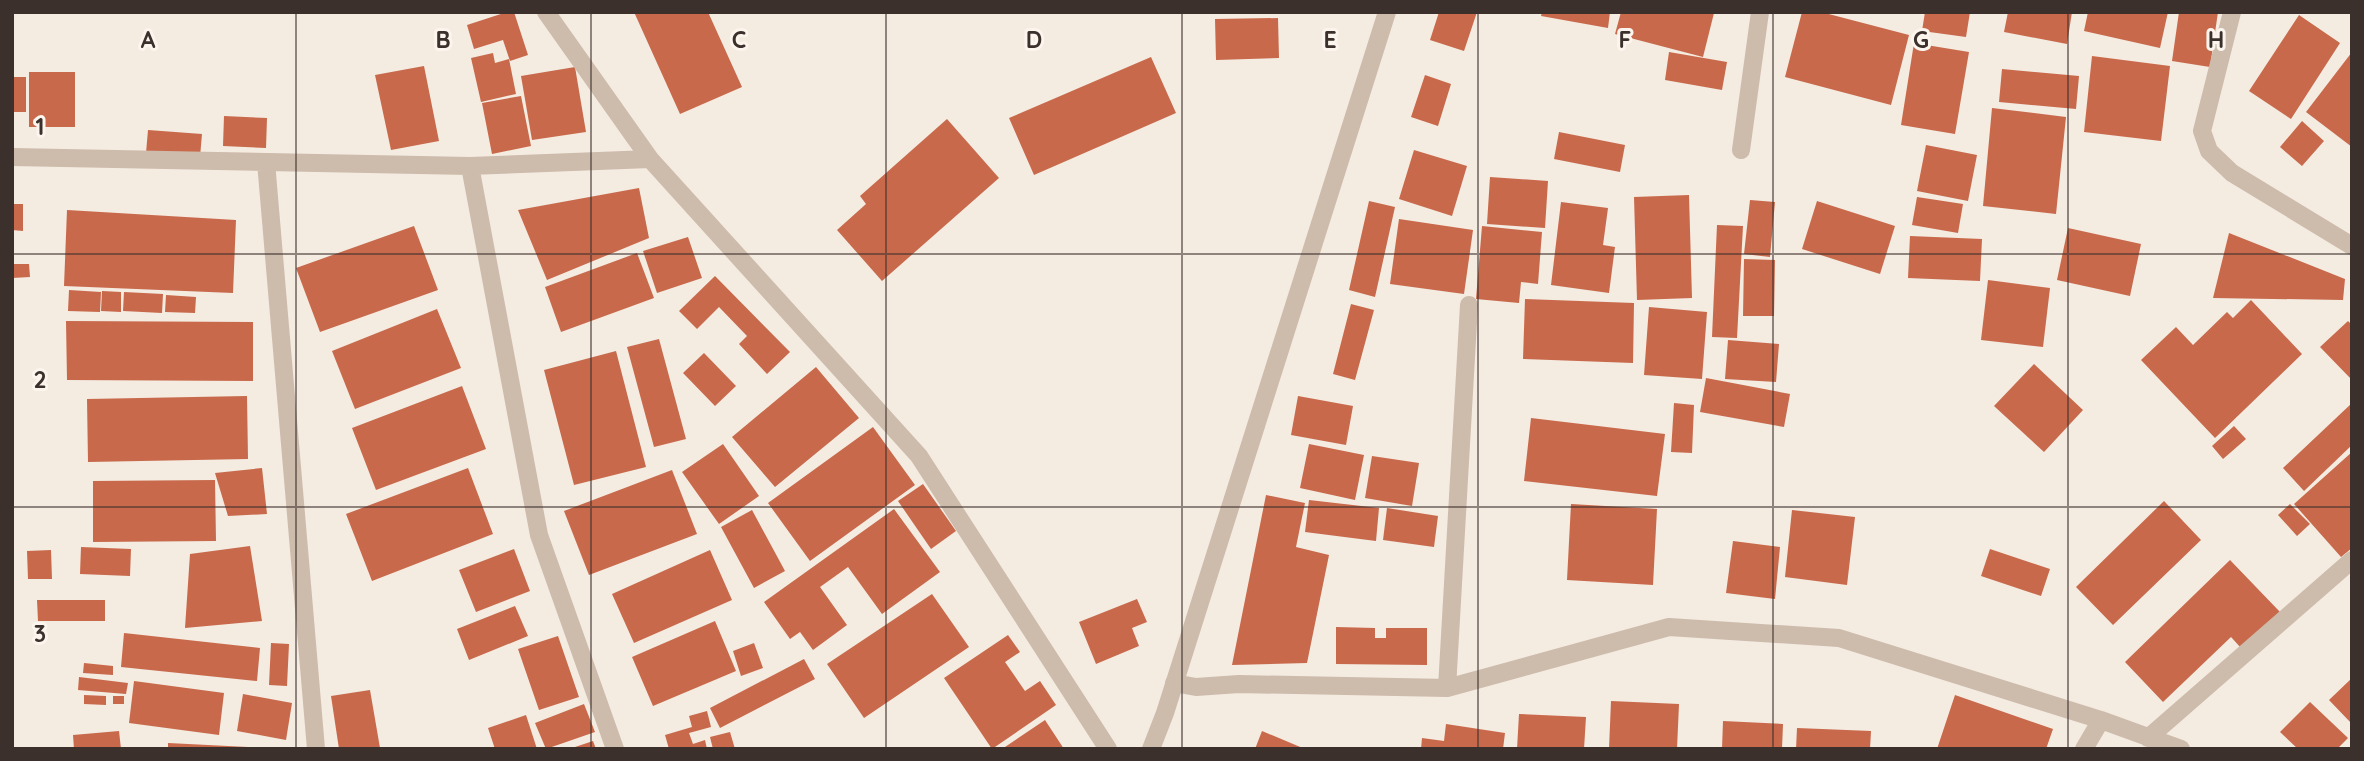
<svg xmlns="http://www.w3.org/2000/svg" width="2364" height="761" font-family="Quicksand,sans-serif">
<rect width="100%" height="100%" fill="#f4ebe1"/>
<path fill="#c8694b" d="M507,12H514L528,55L510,61L503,40L474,49L467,25Z
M634,12H708L742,87L680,114Z
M1439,12H1477L1464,51L1430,40Z
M1542,12H1610L1608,28L1541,16Z
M1621,12H1712L1714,13L1703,57L1615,34Z
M1802,12H1821L1909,35L1891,105L1785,77Z
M1925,12H1970L1966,37L1922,31Z
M2008,12H2072L2067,44L2004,32Z
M2088,12H2168L2160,48L2084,31Z
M2179,12H2218L2210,67L2172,61Z
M2299,15L2340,43L2291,119L2249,91Z
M1278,18L1279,58L1216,60L1215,19Z
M1914,43L1969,52L1955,134L1901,125Z
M1669,52L1727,62L1722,90L1665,80Z
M2352,52V147L2306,112Z
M493,53L495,63L509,59L516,94L481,102L471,58Z
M2092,56L2170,66L2161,141L2084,132Z
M1151,57L1176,113L1034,175L1009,118Z
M424,66L439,141L391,150L375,75Z
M575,67L586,132L532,140L521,76Z
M2002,69L2079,76L2076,109L1999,102Z
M29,72H75V127H29Z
M1425,75L1451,84L1438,126L1411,117Z
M12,77H26V112H12Z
M521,96L531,146L492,154L482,103Z
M1992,108L2066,117L2056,214L1983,206Z
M224,116L267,118L266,148L223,146Z
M947,119L999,178L882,281L837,230L866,204L860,196Z
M2302,121L2324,141L2302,166L2280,147Z
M148,130L202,134L200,157L146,153Z
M1559,132L1625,145L1620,172L1554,159Z
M1926,145L1977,155L1968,201L1917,191Z
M1414,150L1467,166L1452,216L1399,199Z
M1490,177L1548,181L1545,228L1487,224Z
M639,188L649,238L547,280L518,210Z
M1689,195L1692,298L1637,300L1634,197Z
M1917,197L1963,204L1958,233L1912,225Z
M1750,200L1775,202L1770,257L1744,254Z
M1369,201L1395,207L1375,297L1349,290Z
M1817,201L1895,226L1880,274L1802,249Z
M1561,202L1608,208L1603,245L1615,247L1609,293L1551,285Z
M12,204H23V231L12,230Z
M67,210L236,220L233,293L64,286Z
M1399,219L1473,230L1464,294L1390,284Z
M1717,225L1743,226L1737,338L1712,337Z
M414,226L438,290L320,332L296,268Z
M1482,226L1542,232L1538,284L1521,282L1519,303L1476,299Z
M2068,228L2141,244L2130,296L2057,280Z
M2229,233L2345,279L2343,300L2213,298Z
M1910,236L1982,239L1980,281L1908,278Z
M688,237L702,278L657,293L643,251Z
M637,253L654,298L561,332L545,287Z
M1744,259L1775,260L1774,316H1743Z
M12,264H29L30,277L12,278Z
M715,276L790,352L767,374L739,344L747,336L719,307L697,329L679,311Z
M1988,280L2050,288L2043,347L1981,340Z
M69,290L101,292L100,312L68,311Z
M102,291L121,292V312L101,311Z
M124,292L163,294L162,313L123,311Z
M166,295L196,297L195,313L165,312Z
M1525,299L1634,303L1633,363L1523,359Z
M2251,300L2302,354L2215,438L2141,360L2176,327L2193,345L2227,312L2233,318Z
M1351,304L1374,310L1355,380L1333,374Z
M1649,307L1707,312L1702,379L1644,375Z
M437,309L461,368L355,409L332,351Z
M66,321L253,322V381L67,380Z
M2348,321L2352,325V380L2320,347Z
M659,339L686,439L654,447L627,347Z
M1728,340L1779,344L1776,382L1725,379Z
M616,351L646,467L574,485L544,370Z
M704,353L736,386L715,406L683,373Z
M2034,364L2083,410L2044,452L1994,406Z
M816,367L859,418L775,487L732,437Z
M1706,378L1790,394L1784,427L1700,412Z
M462,386L486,449L376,490L352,428Z
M247,396L248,459L88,462L87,399Z
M1298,396L1353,406L1346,445L1291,435Z
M1674,403L1694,405L1692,453L1671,452Z
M2352,403V445L2304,491L2283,468Z
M1531,418L1665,434L1657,496L1524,481Z
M2234,426L2246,439L2223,459L2212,446Z
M873,427L915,485L810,561L768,503Z
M723,444L759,496L719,524L682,472Z
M1309,444L1364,455L1355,500L1300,488Z
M2352,452V548L2341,557L2294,504Z
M1372,456L1419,463L1412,506L1365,498Z
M262,468L267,514L228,516L215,473Z
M468,468L493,534L372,581L346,514Z
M672,470L697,534L589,575L564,511Z
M215,480L216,541L93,542V481Z
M923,484L956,531L931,549L898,501Z
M1266,495L1305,503L1296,547L1329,555L1307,663L1232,665Z
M1309,500L1379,508L1376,541L1305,532Z
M2164,501L2201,540L2113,625L2076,587Z
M1571,504L1657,509L1653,585L1567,580Z
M2290,504L2310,524L2297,536L2278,515Z
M1387,508L1438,516L1434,547L1383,540Z
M894,509L940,572L882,614L848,567L820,587L847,625L813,650L800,632L790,639L764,602Z
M752,510L785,571L754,588L721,527Z
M1792,510L1855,517L1847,585L1785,577Z
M1733,541L1780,547L1775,599L1726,593Z
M250,546L262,621L185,628L190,554Z
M81,547L131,549L130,576L80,574Z
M514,549L530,591L476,612L459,570Z
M1990,549L2050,569L2041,596L1981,576Z
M51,550L52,579H28L27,551Z
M710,550L732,600L634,643L612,594Z
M2230,560L2280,612L2241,648L2231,637L2163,702L2125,662Z
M932,594L969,647L864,718L827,664Z
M1137,599L1147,622L1132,628L1139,646L1096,664L1079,622Z
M37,600H105V621H38Z
M515,606L528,636L469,660L457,629Z
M715,621L736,671L653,706L632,657Z
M1336,627L1375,628V638H1386V628H1427V665L1336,664Z
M124,633L260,648L257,681L121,667Z
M1008,635L1020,652L1005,662L1025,691L1040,681L1056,705L992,749L944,678Z
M558,636L579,697L539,710L518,649Z
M271,643L289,644L287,686L269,685Z
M754,643L763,668L741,676L733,651Z
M804,659L815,679L720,728L710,708Z
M84,663L113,666V675L83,673Z
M79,677L128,683L126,694L78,690Z
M2352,678V724L2329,700Z
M134,681L224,693L219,735L129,723Z
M370,690L380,748L339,749L331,696Z
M243,694L292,703L286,740L237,731Z
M84,695L106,696V705L84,704Z
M1955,695L2053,729L2046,749H1937Z
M113,696H124V704H113Z
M1611,701L1679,704L1677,749H1609Z
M2310,702L2348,738L2337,749H2298L2280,732Z
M584,704L595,732L546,749L535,723Z
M707,711L711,727L689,733L693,744L705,740L707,749H669L665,735L692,727L689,716Z
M1519,714L1586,717L1584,749H1517Z
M526,715L537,749H495L488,728Z
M1045,720L1064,749H1002Z
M1723,721L1783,724L1782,749H1722Z
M1446,724L1505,733L1503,749H1421L1422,738L1444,741Z
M1797,728L1871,731L1870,749H1796Z
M119,731L121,749H74L73,735Z
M1262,731L1305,749H1255Z
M730,732L735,749H713L710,737Z
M593,741L596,749H573L572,748Z
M168,743L248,747V749H168Z"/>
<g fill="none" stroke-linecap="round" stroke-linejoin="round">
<path stroke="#cdbbac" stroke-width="18" d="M546,12L650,159L919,456L1108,749
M2232,12L2202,131L2209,151L2232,173L2352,246
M1741,150L1760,12
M12,157L470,166L650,159
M266,162L316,749
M470,166L539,535L615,749
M1174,683L1196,687L1239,684L1447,688L1669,627L1839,638L2101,720L2181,749
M1447,688L1469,305
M2148,738L2352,560
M1151,749L1165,713L1387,12
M2084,749L2101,720"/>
</g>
<path fill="none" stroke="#3b302b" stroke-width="2" stroke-opacity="0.55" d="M296,12V749M591,12V749M886,12V749M1182,12V749M1478,12V749M1773,12V749M2068,12V749M12,254H2352M12,507H2352"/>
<g font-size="23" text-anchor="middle" font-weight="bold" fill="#3b302b" stroke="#fbf5ee" stroke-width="6" stroke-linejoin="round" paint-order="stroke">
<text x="148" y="48">A</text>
<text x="443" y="48">B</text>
<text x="739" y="48">C</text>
<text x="1034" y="48">D</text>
<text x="1330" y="48">E</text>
<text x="1625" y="48">F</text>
<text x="1921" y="48">G</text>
<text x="2216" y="48">H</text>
<text x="40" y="135">1</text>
<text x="40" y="388">2</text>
<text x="40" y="642">3</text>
</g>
<rect width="2364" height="761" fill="none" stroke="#3b302b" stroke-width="28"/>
</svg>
